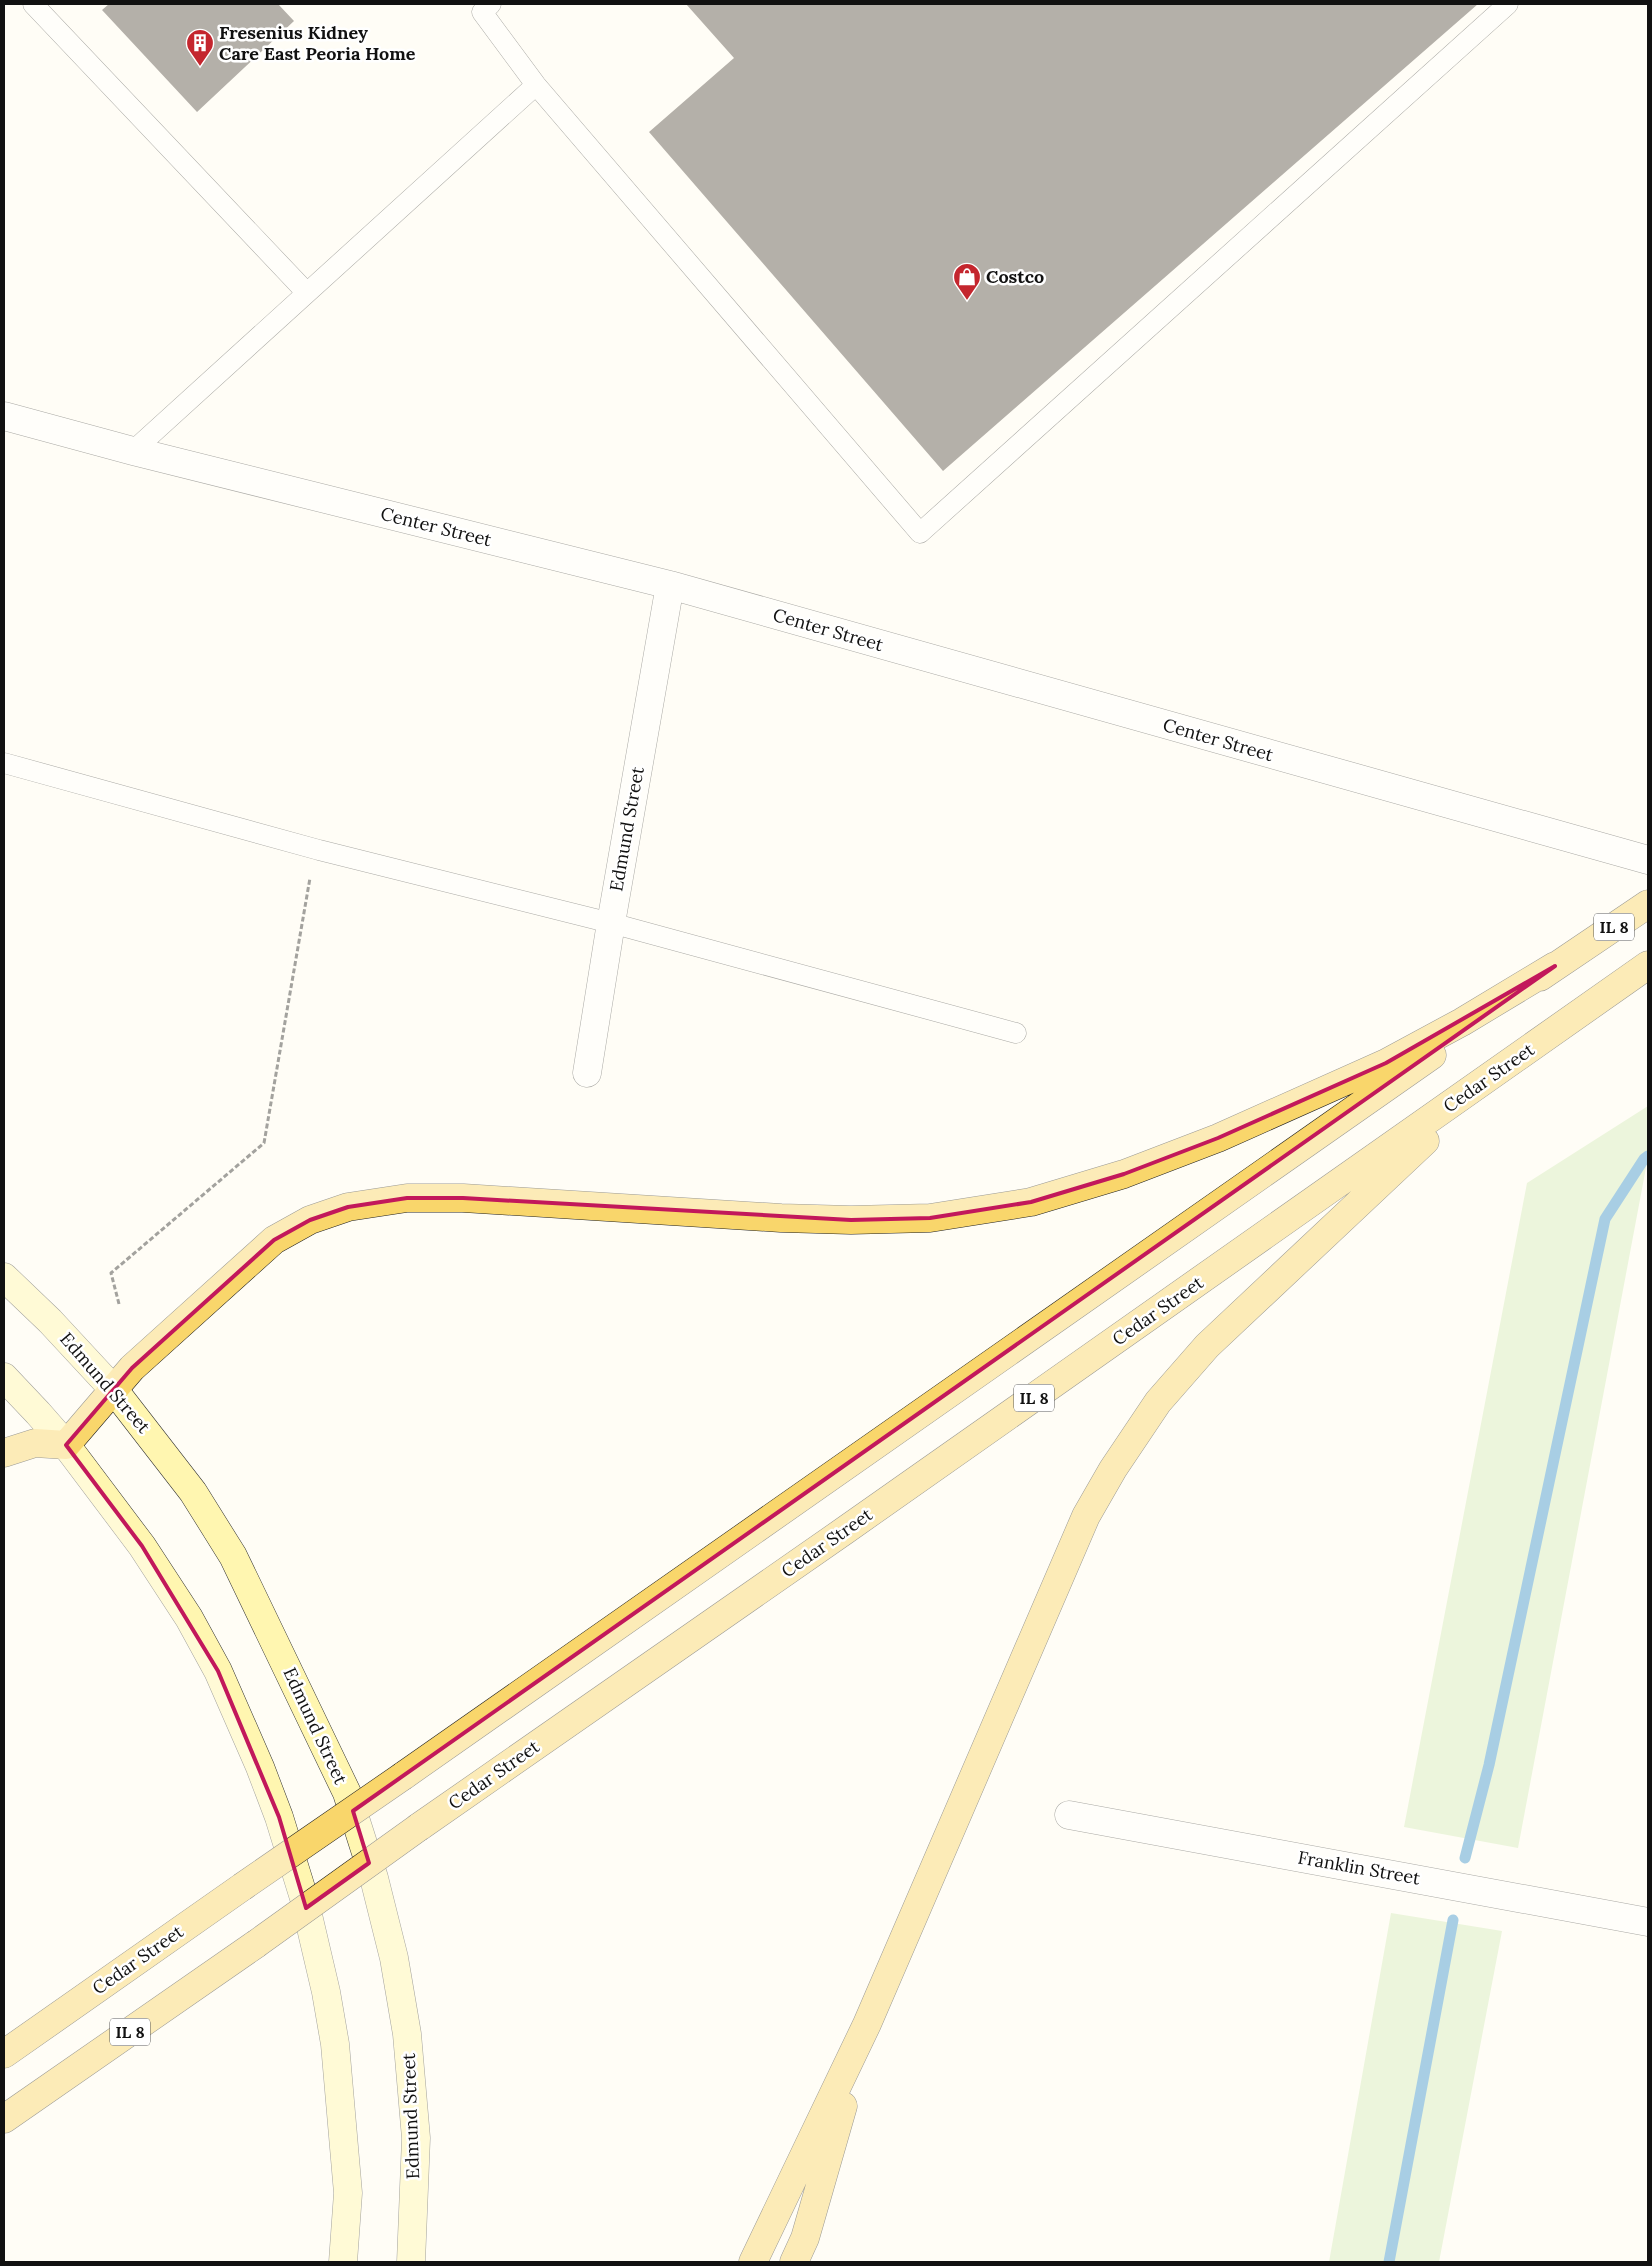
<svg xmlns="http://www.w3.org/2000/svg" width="1652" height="2266" font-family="Lora,serif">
<rect width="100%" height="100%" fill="#fffdf5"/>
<path fill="#d5ebbd" d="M1648,1106V1157L1518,1848L1404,1827L1527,1183Z
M1391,1913L1502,1931L1439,2262H1329Z"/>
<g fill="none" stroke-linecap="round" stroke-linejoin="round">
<path stroke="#3f96cf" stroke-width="11" d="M1465,1858L1489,1765L1605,1219L1644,1159L1648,1156
M1389,2262L1453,1920"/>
</g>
<path fill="#5a524d" d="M109,4H278L294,21L197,112L102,10Z
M686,4H1478L943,471L649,132L734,58Z"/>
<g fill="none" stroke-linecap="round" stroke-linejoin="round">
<defs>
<path id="service" d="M33,4L306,292
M491,4L482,12L536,85L920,533L1508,4
M133,451L536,85
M4,763L319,850L611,923L1016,1033"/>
<path id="minor" d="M4,416L133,451L670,585L1648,860
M587,1073L611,923L670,585
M1069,1815L1648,1922"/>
<path id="secondary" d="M4,1277L50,1321L114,1390L193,1492L233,1556L347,1793L374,1878L394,1958L407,2034L416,2138L411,2262
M4,1377L38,1413L66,1445L142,1546L189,1618L218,1671L260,1767L279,1817L304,1898L326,1992L335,2044L348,2193L343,2262"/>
<path id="primary" d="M1540,977L1648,904
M4,1453L35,1443L66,1445L132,1368L274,1240L310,1220L348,1207L407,1198H463L781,1218L851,1220L930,1218L1031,1202L1124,1174L1218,1138L1386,1063L1462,1022L1555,966
M403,1776L1432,1055
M419,1827L844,1531L1648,965
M4,2054L242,1887
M4,2119L256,1944
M753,2262L867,2024L1086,1516L1113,1469L1158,1402L1207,1346L1425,1141
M794,2262L805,2238L843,2106"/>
</defs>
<use href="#service" stroke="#444" stroke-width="21"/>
<use href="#minor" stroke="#444" stroke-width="29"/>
<use href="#secondary" stroke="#333" stroke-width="29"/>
<use href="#primary" stroke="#222" stroke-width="29"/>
<path stroke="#333" stroke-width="3" stroke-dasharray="5 2.5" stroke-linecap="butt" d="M119,1304L111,1273L264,1143L310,878"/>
<use href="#service" stroke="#fff" stroke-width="20"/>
<use href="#minor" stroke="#fff" stroke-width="28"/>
<use href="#secondary" stroke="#fff6b0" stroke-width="28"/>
<use href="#primary" stroke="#f9d66b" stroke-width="28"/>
<defs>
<path id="primary-bridge" d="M242,1887L403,1776
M256,1944L419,1827"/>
</defs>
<use href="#primary-bridge" stroke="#222" stroke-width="29" stroke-linecap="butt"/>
<use href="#primary-bridge" stroke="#f9d66b" stroke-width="28"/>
</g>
<path d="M0 0H1652V2266H0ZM1555,966L353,1811L369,1863L306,1908L279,1817L218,1671L142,1546L66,1445L132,1368L274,1240L310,1220L348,1207L407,1198H463L851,1220L930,1218L1031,1202L1124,1174L1218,1138L1386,1063Z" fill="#fffdf5" fill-opacity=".55" fill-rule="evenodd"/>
<path fill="none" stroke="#c2185b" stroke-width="4" stroke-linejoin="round" d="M1555,966L353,1811L369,1863L306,1908L279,1817L218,1671L142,1546L66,1445L132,1368L274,1240L310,1220L348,1207L407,1198H463L851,1220L930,1218L1031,1202L1124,1174L1218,1138L1386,1063Z"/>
<defs>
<symbol id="building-pin" viewBox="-11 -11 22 30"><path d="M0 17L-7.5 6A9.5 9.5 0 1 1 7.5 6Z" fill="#c4262e" stroke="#fff"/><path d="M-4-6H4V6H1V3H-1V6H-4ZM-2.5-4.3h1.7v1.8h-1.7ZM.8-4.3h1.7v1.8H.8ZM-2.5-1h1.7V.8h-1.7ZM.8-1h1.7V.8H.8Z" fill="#fff"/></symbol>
<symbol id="shop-pin" viewBox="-11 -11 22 30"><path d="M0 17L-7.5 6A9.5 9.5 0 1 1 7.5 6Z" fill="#c4262e" stroke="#fff"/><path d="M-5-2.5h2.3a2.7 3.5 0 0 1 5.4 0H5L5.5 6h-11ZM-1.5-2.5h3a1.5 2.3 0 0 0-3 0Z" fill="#fff"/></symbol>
</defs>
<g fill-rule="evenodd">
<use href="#building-pin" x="184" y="27" width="32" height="43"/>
<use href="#shop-pin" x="951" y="261" width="32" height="43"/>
</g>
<g text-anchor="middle" stroke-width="5" stroke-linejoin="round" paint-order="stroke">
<g fill="#fff" stroke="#585858" stroke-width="1">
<rect x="1594" y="913.5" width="40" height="27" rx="4"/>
<rect x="1014" y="1384.5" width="40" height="27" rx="4"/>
<rect x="110" y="2018.5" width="40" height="27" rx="4"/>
</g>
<g font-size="16" font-weight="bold" fill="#111">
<text x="1614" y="933">IL 8</text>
<text x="1034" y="1404">IL 8</text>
<text x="130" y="2038">IL 8</text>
</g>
<g font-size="18" font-weight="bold" fill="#111" stroke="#fff" text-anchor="start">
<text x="219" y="39">Fresenius Kidney<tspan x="219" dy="21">Care East Peoria Home</tspan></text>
<text x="986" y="283">Costco</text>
</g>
<g font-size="18" fill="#111" stroke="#fff">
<text transform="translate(436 527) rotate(14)" y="6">Center Street</text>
<text transform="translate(828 630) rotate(16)" y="6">Center Street</text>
<text transform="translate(1218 740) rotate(16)" y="6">Center Street</text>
<text transform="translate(627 829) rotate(-80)" y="6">Edmund Street</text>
<text transform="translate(1489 1078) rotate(-35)" y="6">Cedar Street</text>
<text transform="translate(1158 1311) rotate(-35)" y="6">Cedar Street</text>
<text transform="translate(105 1383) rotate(49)" y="6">Edmund Street</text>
<text transform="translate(827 1543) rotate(-35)" y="6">Cedar Street</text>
<text transform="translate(315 1726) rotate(65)" y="6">Edmund Street</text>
<text transform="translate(494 1775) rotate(-35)" y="6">Cedar Street</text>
<text transform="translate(1359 1868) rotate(10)" y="6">Franklin Street</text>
<text transform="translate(138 1960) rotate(-35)" y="6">Cedar Street</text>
<text transform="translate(411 2116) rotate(-92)" y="6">Edmund Street</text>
</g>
</g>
<rect width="1652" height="2266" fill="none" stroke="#111111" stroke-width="10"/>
</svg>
